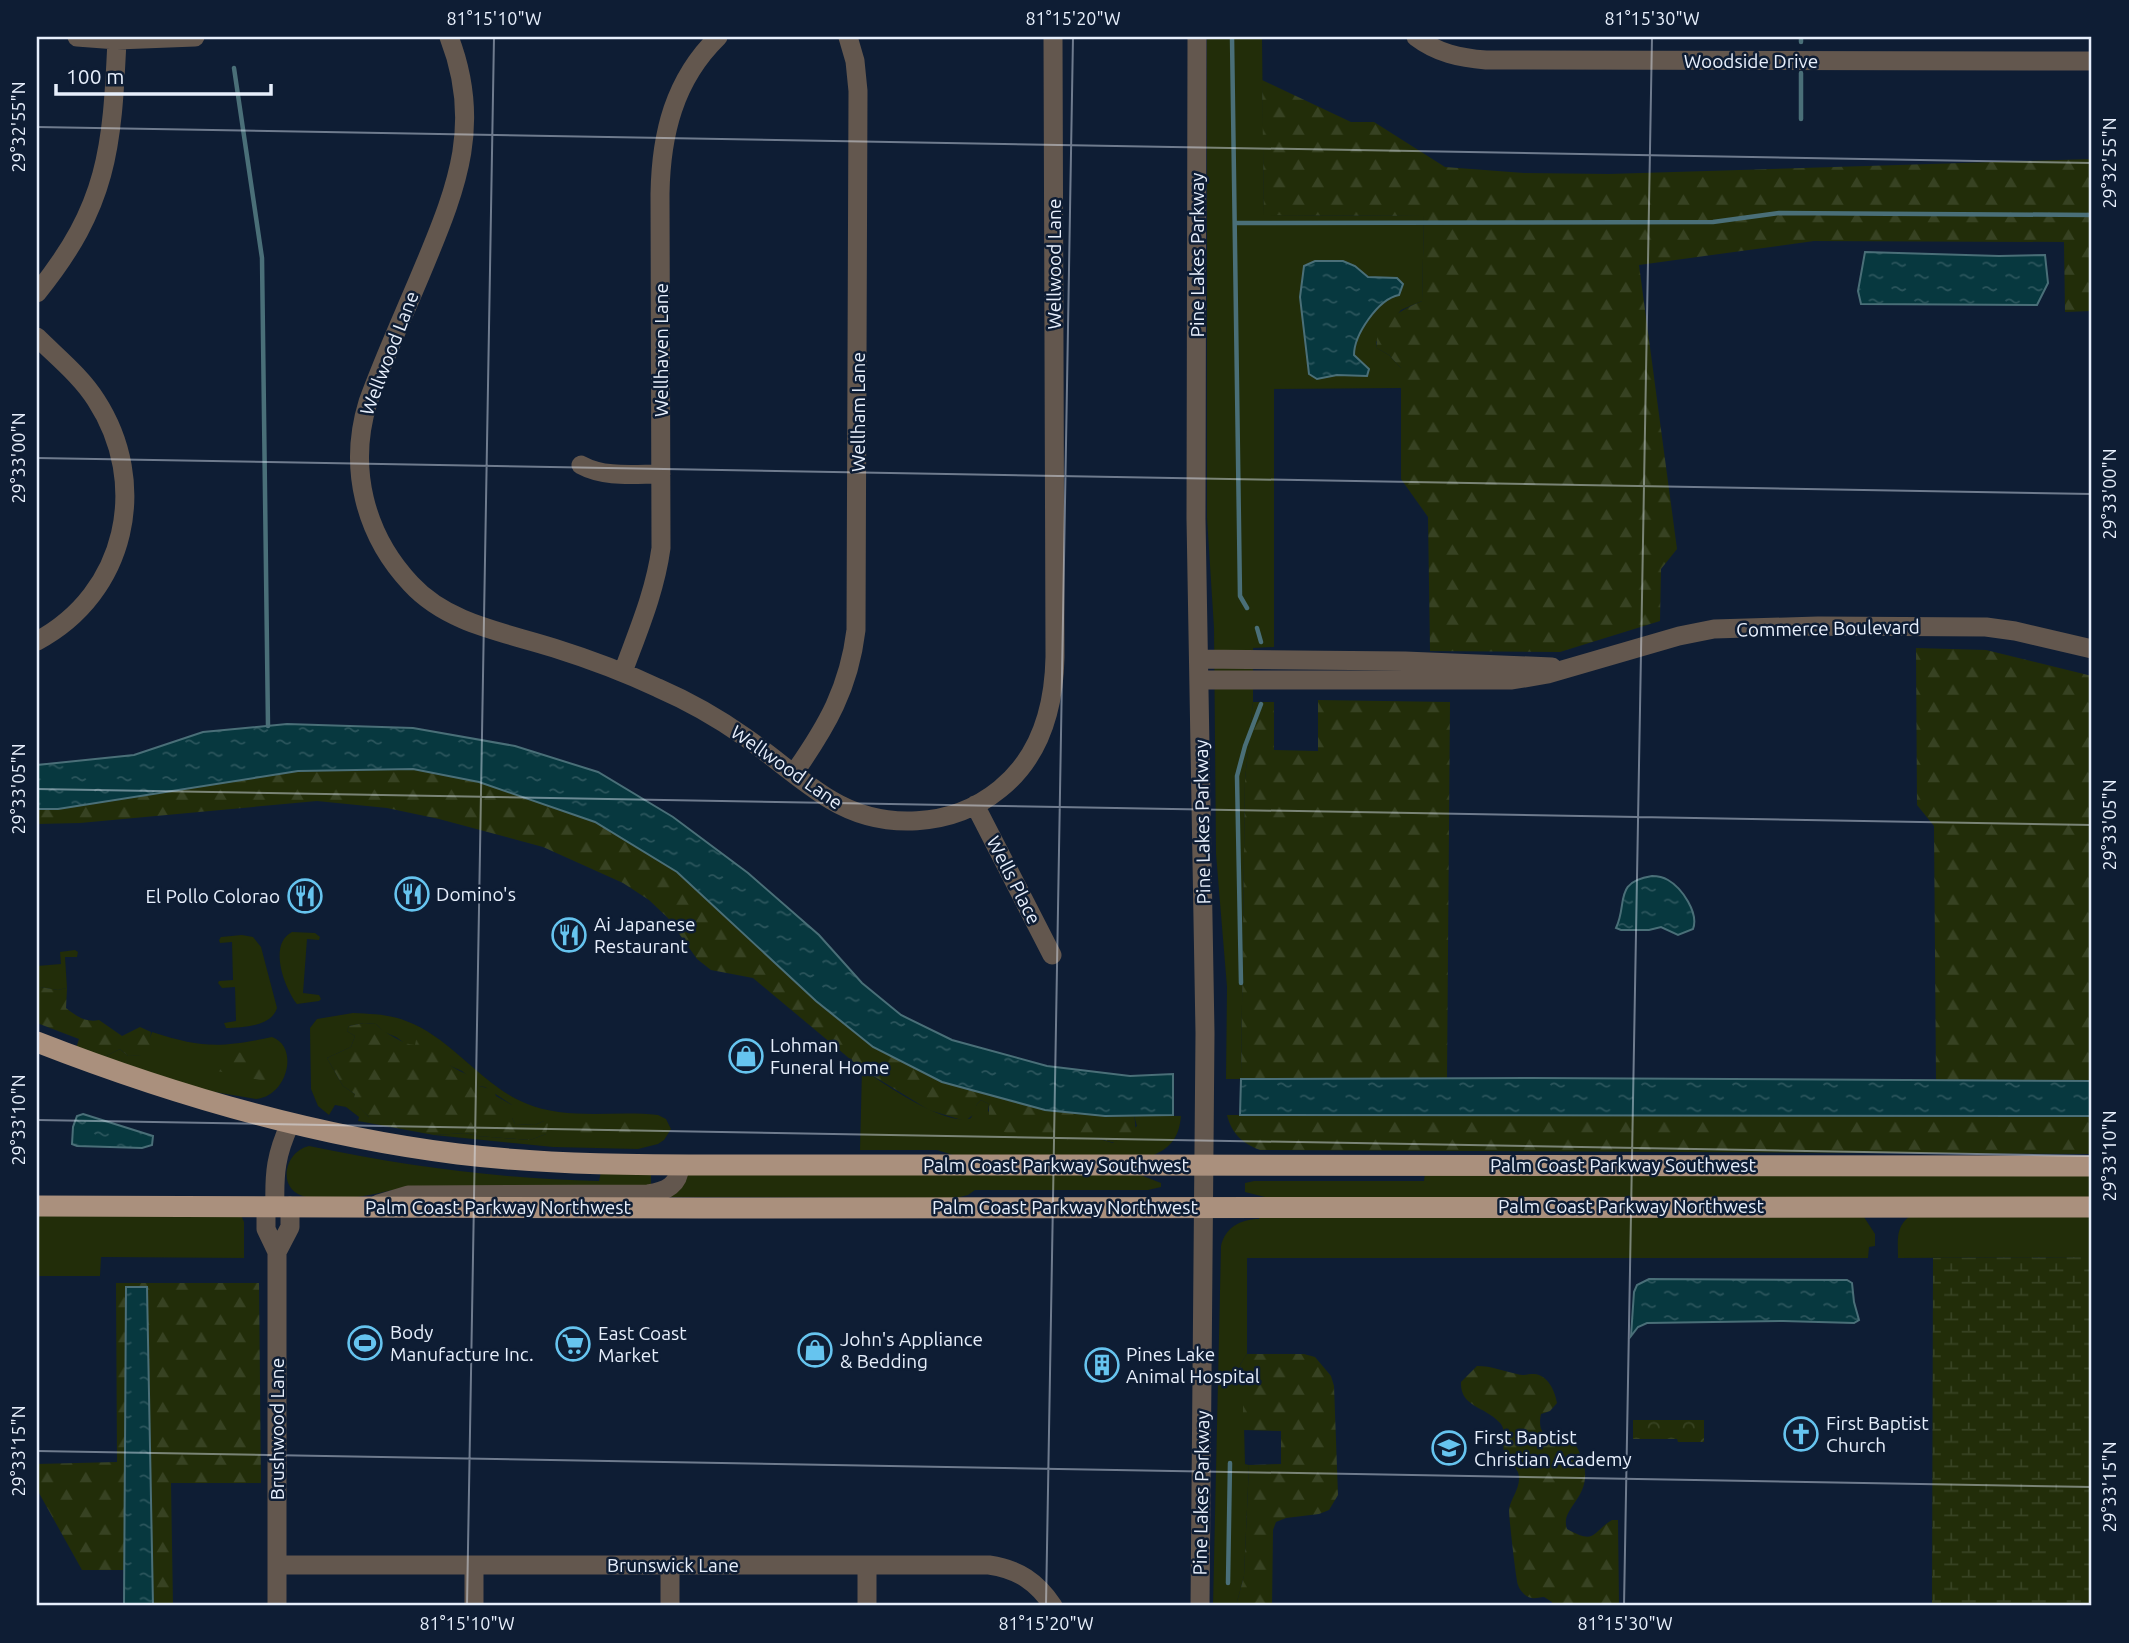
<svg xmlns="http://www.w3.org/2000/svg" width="2129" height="1643" font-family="Ubuntu,sans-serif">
<defs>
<pattern id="forest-firs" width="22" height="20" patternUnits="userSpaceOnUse" patternTransform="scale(1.75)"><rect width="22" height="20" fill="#222d09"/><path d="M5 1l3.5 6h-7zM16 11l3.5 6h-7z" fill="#374222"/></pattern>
<pattern id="wetland-marsh" width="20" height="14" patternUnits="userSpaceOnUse" patternTransform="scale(1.75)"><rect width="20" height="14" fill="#222d09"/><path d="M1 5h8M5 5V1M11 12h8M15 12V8" fill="none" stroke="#374222"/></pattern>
<pattern id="park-crowns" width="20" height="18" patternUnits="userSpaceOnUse" patternTransform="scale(1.75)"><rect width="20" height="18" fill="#222d09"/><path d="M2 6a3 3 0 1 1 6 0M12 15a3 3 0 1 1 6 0" fill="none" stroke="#374222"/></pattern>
<pattern id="water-ripples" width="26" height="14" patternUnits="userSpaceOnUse" patternTransform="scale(1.75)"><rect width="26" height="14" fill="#07383f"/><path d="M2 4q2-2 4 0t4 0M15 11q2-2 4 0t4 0" fill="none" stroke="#2b555c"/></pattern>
</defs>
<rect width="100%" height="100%" fill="#0e1d34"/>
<path fill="#222d09" d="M1207,37H1262L1264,215L1424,216L1422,301L1401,310L1376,342L1377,348L1389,355L1401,368V388L1274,389V647L1253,648V702L1245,780L1241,1079H1226L1227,987L1216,854L1214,628L1207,518Z
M292,932L315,933L320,937L319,940L307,939L303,993L319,995L321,999L319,1001L297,1004C284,987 268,944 292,932Z
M242,935L253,937L261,947L277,1008C271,1027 243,1027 226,1028L224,1023L236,1021L235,987L222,988L218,983L219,981L233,980L232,942L220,943L219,940L221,937Z
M75,950L78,952L77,957H65L67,988L58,990L40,987L37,989V966L61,964L60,952Z
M353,1013C371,1014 389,1014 406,1021C452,1038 480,1084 525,1103C567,1121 614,1110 658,1115L666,1119L671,1129L664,1140L658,1144L638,1149L553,1147L434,1135L465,1133L478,1136L530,1140L546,1134L544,1121L535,1125L515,1124L512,1118V1105L485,1087L479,1086L462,1071L448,1065L415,1046L407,1045L396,1037L384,1032L376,1024L364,1023L349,1026L347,1031L355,1036L351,1047L327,1058L343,1086L355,1094L354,1102L369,1117V1123L358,1121L359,1117L346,1107L335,1105L329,1115L318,1106L311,1089L310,1028L317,1019Z
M152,1032C201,1048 221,1048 272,1037C300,1047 287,1097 256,1099L179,1086L102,1058L120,1049L128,1056L155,1054L149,1041Z
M862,1069C883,1083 947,1128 971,1118L977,1104L981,1100L989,1104L988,1111L1019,1138H1096L1113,1143L1137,1126L1134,1116H1181C1179,1139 1169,1150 1148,1157L962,1158L937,1150H860Z
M309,1146C405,1166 501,1179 599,1181L601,1172L651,1173V1186L392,1190C369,1196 322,1205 300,1195C277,1185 286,1151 309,1146Z
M687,1173H1135L1161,1183V1187L1148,1190H975L968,1195L956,1198L669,1197Z
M1425,1173H2092V1199L1269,1198L1245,1192V1183L1254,1181H1424Z
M37,1214L241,1215L244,1222V1258L101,1257L100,1276H37Z
M1259,1214L1864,1217L1875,1234V1246L1869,1247L1868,1258H1247V1354L1240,1365V1374L1243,1387L1245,1464L1249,1465L1244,1576L1236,1606H1213L1221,1246C1225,1228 1240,1219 1259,1219Z
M2092,1214V1257L1898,1258C1898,1241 1895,1227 1910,1216Z"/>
<path fill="url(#forest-firs)" d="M1262,80L1351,122H1374L1445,167L1524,173L1609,174L2092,159V311L2065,312L2064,242L1814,241L1639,265L1677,549L1661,569L1660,621L1560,652L1430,651L1428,517L1401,479V368L1389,355L1377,348C1373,323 1404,309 1422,301L1424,216L1264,215Z
M1916,648L1986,650L2092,676V1081L1936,1080L1934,826L1917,805Z
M1318,700L1450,702L1447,1079H1241L1245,780L1253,702H1274V750L1318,751Z
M413,769L479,782L532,798L595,822L632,843L677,872L816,1001L873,1047L942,1082L1045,1110L1105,1116H1134C1137,1129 1135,1138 1123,1145L1096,1138L1054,1141L1019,1138L992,1127L989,1120V1104L981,1100L977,1104L974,1114L965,1121L929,1110L862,1069L753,978L711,970L697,959L668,918L649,900L623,883L543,847L439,819L387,808L317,801L80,823L37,824V809H59L298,771Z
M40,987L58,990L67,988L66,1008C76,1016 86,1023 99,1020L122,1036L140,1027L151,1032L150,1041L156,1046L155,1055L128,1056L120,1049L102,1058L76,1048L79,1039L37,1023V989Z
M364,1023L376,1024C383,1032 405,1045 415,1045L416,1040L426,1036C432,1042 431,1044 434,1050C440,1062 465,1075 477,1078L479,1086L494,1090L496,1096L512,1105V1118L515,1124L535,1125L544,1121L548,1124L546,1134L530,1140L478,1136L465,1133L434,1135L369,1123V1117L353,1102L355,1094L343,1086L327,1058L351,1047L355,1036L347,1031L349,1026Z
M231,1051L249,1054L261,1064L275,1068L276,1076L265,1081L217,1071L215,1062L219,1055Z
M1227,1115L2092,1116V1154L1260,1150C1242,1143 1232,1134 1227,1115Z
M581,1118L640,1119L643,1129L639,1133L586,1134L578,1132L575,1122Z
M116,1283H259L261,1483H171L173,1606H153L147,1287H126L124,1570H82L39,1493L37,1464L117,1462Z
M1247,1354H1304L1315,1357L1331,1376L1334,1386L1338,1495L1329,1510L1319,1514L1286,1518L1276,1522L1273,1530L1272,1606H1236L1244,1576L1249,1465L1281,1464V1431L1243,1430V1387L1240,1365Z
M1477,1366C1492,1366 1503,1371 1517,1374C1523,1376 1527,1374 1534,1374C1548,1375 1555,1391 1557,1403L1550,1411L1541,1414C1535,1442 1558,1437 1575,1444C1605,1495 1558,1504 1567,1529C1596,1545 1591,1533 1612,1520H1618L1619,1606H1553L1552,1602L1544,1597C1536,1598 1530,1600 1524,1594C1522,1592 1519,1589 1518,1585C1516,1580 1509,1518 1509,1510C1510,1500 1519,1490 1519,1479C1520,1468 1510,1465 1506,1457C1499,1445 1509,1431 1499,1422C1484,1406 1460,1407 1461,1382Z"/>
<path fill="url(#wetland-marsh)" d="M2092,1257V1606H1932L1933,1258Z"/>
<path fill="url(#park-crowns)" d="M1633,1420H1704V1442H1678L1677,1439H1633Z"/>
<path fill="url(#water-ripples)" stroke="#4a6f78" stroke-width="2" d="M1865,252L1999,256L2045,255L2048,283L2037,305L1861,304L1858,291Z
M1315,261H1343L1355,266L1368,277L1397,278L1403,284L1399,295C1378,299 1354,335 1354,355L1369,369L1367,376L1337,375L1317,379L1309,374L1300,297L1304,266Z
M287,724L413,728L515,746L598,772L673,817L748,873L819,935L862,983L901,1015L952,1040L1047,1066L1130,1076L1173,1074V1115L1105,1116L1045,1110L942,1082L873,1047L816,1001L677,872L595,822L479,782L413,769L298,771L58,809H37V765L134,755L203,732Z
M1652,876C1658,876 1663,877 1668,880C1682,888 1699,913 1693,929L1678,935L1661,927L1649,930H1621L1616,928C1628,903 1613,882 1652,876Z
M1534,1078L2092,1081V1116L1240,1115L1241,1079Z
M83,1114L153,1136L152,1145L142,1148L77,1146L72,1144L73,1127L77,1116Z
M1649,1279L1847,1280L1852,1283L1854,1302L1859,1320L1854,1323L1783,1321L1647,1323L1638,1327L1631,1336L1634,1292L1637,1285Z
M126,1287H147L153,1606H124Z"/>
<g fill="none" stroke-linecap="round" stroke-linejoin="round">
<path stroke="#4a6f78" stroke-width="4.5" d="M1232,37L1240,596L1247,608
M1801,37V42
M234,68L262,258L268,726
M1801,73V119
M1235,223L1713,222L1779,213L2092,215
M1257,628L1261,642
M1241,983L1237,776L1245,746L1261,704
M1228,1583L1230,1463"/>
<path stroke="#63574e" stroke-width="19" d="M77,37L117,40L195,37
M449,37C482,122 458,185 425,264C406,310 385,355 368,402C348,467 364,534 411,584C448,624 504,632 554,648C589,659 624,672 658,688C688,701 718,718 745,737C774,757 801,782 831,800C883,831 952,828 1000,789C1041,756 1054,708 1055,657L1053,37
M1197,37L1196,519L1205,1033L1200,1606
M1416,37C1437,53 1460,58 1486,60L2092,61
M37,293C108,205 112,149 117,40
M37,337C57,357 81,376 96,400C150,483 127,593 37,641
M581,465C605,478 634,474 661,474
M1199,659L1405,661L1552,667
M623,672C638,631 655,592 661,548L660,194C661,134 674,80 718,37
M1199,680H1512L1548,674L1679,636L1714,629L1818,626L1986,627L2015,631L2092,649
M794,773C827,726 849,688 856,630L858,91L855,61L848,37
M975,805L1052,955
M378,1204L408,1195L648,1194C667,1191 679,1185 680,1165
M266,1206V1229L277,1252V1606
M275,1206C274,1173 276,1154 290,1124
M277,1252L290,1227V1206
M277,1565H989C1018,1569 1037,1582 1053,1606
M867,1565V1606
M474,1606V1565
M670,1606V1565"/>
<path stroke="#aa907d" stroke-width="21" d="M37,1042C173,1095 312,1136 458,1154C558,1166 659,1165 760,1165C878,1165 996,1165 1114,1165C1440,1165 1766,1165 2092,1166
M37,1206L703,1208L2092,1207"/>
</g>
<path fill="none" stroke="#e7effc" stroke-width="2" stroke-opacity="0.45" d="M37,127L2092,163M37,458L2092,494M37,789L2092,825M37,1120L2092,1156M37,1451L2092,1487M467,1606L494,37M1046,1606L1073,37M1624,1606L1652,37"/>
<defs>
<symbol id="restaurant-ring" viewBox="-11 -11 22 22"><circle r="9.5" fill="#0e1d34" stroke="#66c4ef" stroke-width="1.5"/><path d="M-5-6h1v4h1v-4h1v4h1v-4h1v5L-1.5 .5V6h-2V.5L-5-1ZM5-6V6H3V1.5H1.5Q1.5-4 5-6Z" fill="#66c4ef"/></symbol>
<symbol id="shop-ring" viewBox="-11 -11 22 22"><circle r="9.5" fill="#0e1d34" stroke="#66c4ef" stroke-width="1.5"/><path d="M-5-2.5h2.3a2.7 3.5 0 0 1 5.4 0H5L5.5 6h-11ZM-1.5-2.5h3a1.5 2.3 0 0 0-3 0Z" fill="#66c4ef"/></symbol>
<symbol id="stadium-ring" viewBox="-11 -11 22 22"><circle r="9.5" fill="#0e1d34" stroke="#66c4ef" stroke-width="1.5"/><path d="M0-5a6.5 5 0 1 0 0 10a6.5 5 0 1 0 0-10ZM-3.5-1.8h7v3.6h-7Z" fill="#66c4ef"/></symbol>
<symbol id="supermarket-ring" viewBox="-11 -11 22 22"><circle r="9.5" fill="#0e1d34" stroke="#66c4ef" stroke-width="1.5"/><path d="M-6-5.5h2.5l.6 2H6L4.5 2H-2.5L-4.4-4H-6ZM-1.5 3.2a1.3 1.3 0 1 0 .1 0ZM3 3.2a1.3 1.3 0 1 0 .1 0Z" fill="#66c4ef"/></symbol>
<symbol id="building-ring" viewBox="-11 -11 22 22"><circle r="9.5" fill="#0e1d34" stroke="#66c4ef" stroke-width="1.5"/><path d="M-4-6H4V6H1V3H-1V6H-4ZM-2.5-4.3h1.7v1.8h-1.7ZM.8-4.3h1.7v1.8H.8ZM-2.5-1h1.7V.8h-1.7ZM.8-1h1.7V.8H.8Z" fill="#66c4ef"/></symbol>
<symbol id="church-ring" viewBox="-11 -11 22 22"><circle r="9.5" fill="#0e1d34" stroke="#66c4ef" stroke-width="1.5"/><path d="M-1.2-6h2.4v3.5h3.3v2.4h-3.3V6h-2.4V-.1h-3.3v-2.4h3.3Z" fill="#66c4ef"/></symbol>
<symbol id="school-ring" viewBox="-11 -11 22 22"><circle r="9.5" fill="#0e1d34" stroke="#66c4ef" stroke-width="1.5"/><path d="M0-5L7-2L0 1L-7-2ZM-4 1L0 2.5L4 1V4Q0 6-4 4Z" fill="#66c4ef"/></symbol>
</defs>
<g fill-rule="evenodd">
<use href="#restaurant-ring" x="393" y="875" width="38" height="38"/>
<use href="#restaurant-ring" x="286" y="877" width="38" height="38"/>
<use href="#restaurant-ring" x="550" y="916" width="38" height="38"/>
<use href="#shop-ring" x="727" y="1037" width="38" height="38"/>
<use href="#stadium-ring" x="346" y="1324" width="38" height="38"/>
<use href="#supermarket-ring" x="554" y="1325" width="38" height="38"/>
<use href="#shop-ring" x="796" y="1331" width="38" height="38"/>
<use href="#building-ring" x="1083" y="1346" width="38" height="38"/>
<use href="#church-ring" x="1782" y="1415" width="38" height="38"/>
<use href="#school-ring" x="1430" y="1429" width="38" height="38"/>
</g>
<g text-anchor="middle" stroke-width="5" stroke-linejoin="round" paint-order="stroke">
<g font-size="19" fill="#e7effc" stroke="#0e1d34">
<text x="1751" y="68">Woodside Drive</text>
<text transform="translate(1197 255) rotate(-90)" y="7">Pine Lakes Parkway</text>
<text transform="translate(1054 264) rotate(-90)" y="7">Wellwood Lane</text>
<text transform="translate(661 350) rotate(-90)" y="7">Wellhaven Lane</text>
<text transform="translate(389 353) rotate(-69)" y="7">Wellwood Lane</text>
<text transform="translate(858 412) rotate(-90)" y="7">Wellham Lane</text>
<text transform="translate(1828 628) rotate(-1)" y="7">Commerce Boulevard</text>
<text transform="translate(787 767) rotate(35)" y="7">Wellwood Lane</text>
<text transform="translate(1202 822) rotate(-91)" y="7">Pine Lakes Parkway</text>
<text transform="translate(1014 880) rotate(63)" y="7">Wells Place</text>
<text x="1056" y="1172">Palm Coast Parkway Southwest</text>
<text x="1623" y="1172">Palm Coast Parkway Southwest</text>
<text x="1631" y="1213">Palm Coast Parkway Northwest</text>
<text x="498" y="1214">Palm Coast Parkway Northwest</text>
<text x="1065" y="1214">Palm Coast Parkway Northwest</text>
<text transform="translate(277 1429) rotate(-90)" y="7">Brushwood Lane</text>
<text transform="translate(1201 1493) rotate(-89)" y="7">Pine Lakes Parkway</text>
<text x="673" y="1572">Brunswick Lane</text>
</g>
<g font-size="19" fill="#e7effc" stroke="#0e1d34" text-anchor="start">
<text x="436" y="901">Domino's</text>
<text x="280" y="903" text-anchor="end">El Pollo Colorao</text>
<text x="594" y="931">Ai Japanese<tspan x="594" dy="22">Restaurant</tspan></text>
<text x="770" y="1052">Lohman<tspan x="770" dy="22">Funeral Home</tspan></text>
<text x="390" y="1339">Body<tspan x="390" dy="22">Manufacture Inc.</tspan></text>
<text x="598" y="1340">East Coast<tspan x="598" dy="22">Market</tspan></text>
<text x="840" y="1346">John's Appliance<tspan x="840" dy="22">&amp; Bedding</tspan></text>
<text x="1126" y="1361">Pines Lake<tspan x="1126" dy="22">Animal Hospital</tspan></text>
<text x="1826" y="1430">First Baptist<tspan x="1826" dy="22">Church</tspan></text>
<text x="1474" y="1444">First Baptist<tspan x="1474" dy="22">Christian Academy</tspan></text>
</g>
</g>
<rect width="2129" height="1643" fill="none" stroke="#0e1d34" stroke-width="77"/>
<path d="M56 84v10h215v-10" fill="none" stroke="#e7effc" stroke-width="3.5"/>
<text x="66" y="84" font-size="21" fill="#e7effc" stroke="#0e1d34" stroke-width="5" paint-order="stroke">100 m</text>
<rect x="38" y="38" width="2052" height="1566" fill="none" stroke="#e7effc" stroke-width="2.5"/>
<g font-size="18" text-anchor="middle" fill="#e7effc">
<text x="494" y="25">81°15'10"W</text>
<text x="1073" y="25">81°15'20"W</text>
<text x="1652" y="25">81°15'30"W</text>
<text transform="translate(19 127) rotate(-90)" y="6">29°32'55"N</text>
<text transform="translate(2110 163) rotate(-90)" y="6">29°32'55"N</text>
<text transform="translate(19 458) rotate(-90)" y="6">29°33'00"N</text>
<text transform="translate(2110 494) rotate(-90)" y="6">29°33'00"N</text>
<text transform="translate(19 789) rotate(-90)" y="6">29°33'05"N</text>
<text transform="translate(2110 825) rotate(-90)" y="6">29°33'05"N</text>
<text transform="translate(19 1120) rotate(-90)" y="6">29°33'10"N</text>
<text transform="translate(2110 1156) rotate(-90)" y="6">29°33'10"N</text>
<text transform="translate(19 1451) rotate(-90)" y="6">29°33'15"N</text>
<text transform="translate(2110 1487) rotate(-90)" y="6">29°33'15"N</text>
<text x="467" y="1630">81°15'10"W</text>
<text x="1046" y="1630">81°15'20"W</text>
<text x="1625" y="1630">81°15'30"W</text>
</g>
</svg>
